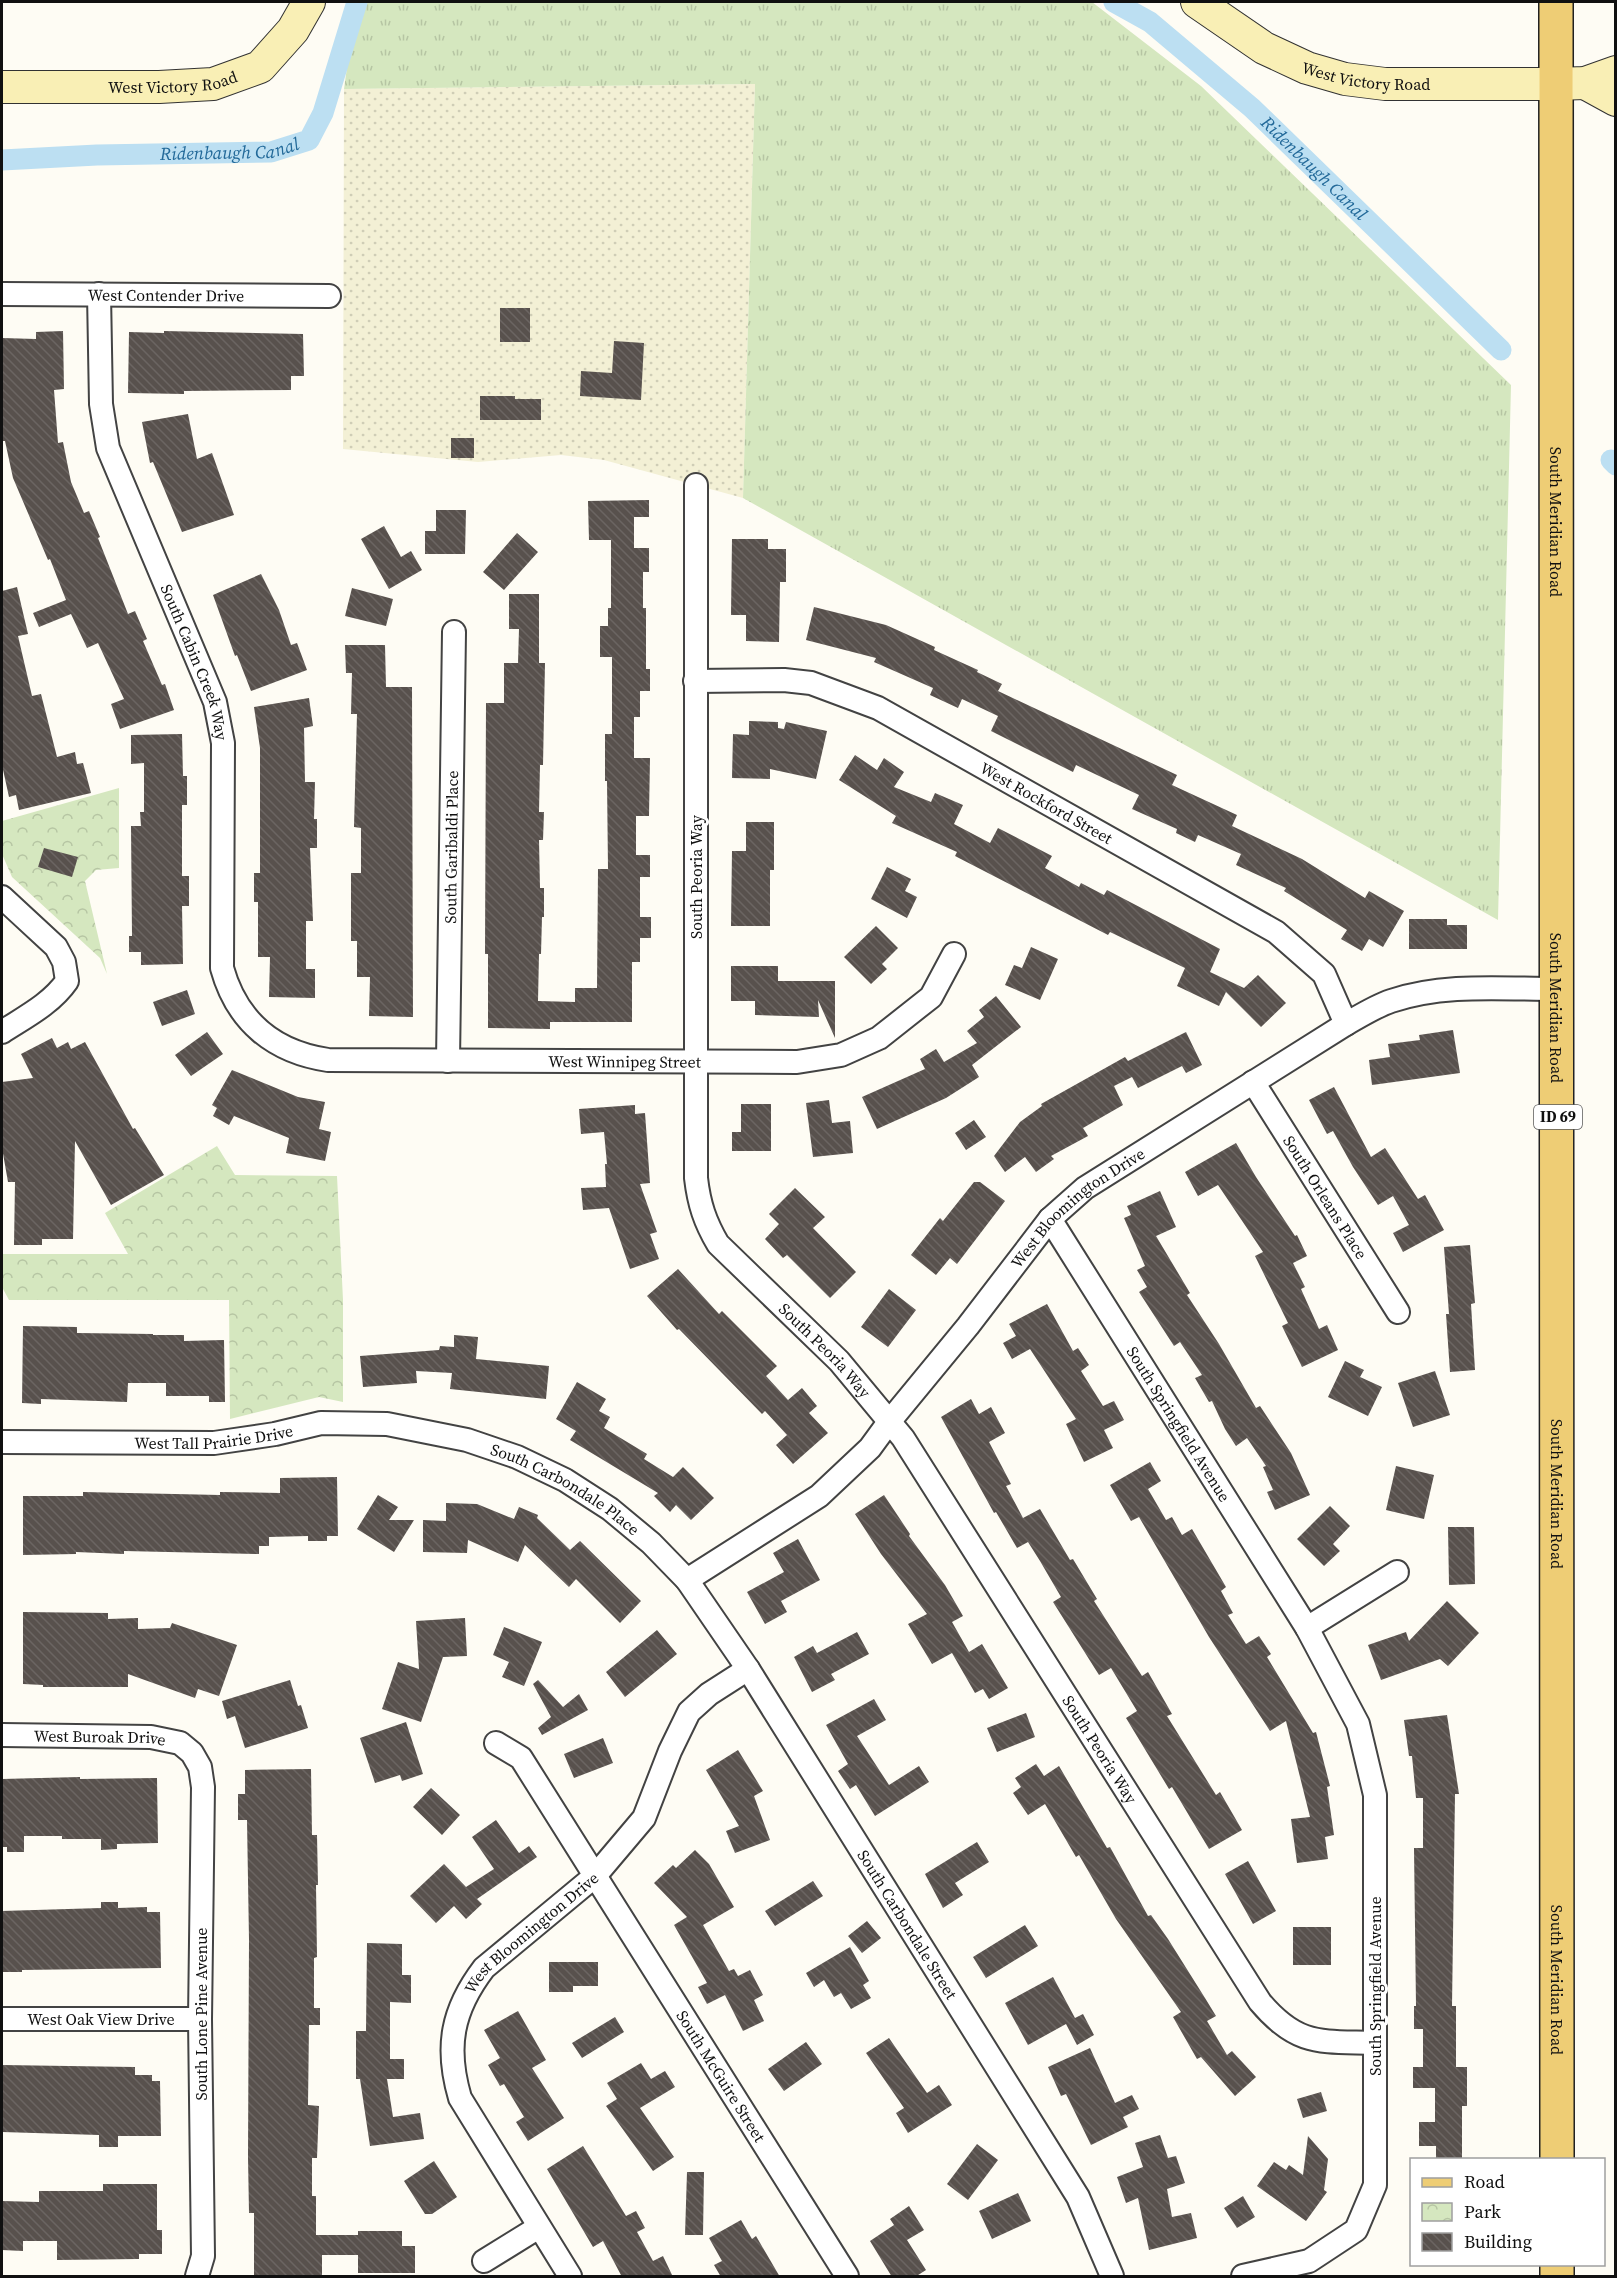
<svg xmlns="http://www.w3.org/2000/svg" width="1617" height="2278" font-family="'Source Serif 4',serif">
<defs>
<pattern id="farmland-dots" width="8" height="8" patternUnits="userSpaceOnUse" patternTransform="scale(1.5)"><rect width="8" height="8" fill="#f3f0d5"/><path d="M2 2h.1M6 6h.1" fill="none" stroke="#cfcdb6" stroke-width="1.8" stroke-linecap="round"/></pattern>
<pattern id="grass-tufts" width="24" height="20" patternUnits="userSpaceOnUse" patternTransform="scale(1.5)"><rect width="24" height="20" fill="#d5e7bf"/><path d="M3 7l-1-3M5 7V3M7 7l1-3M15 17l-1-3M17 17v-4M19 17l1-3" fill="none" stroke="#b6c5a3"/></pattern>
<pattern id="park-crowns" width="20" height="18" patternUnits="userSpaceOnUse" patternTransform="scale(1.5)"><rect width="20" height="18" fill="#d5e7bf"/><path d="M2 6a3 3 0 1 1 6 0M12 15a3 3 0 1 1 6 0" fill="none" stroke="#b6c5a3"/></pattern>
<pattern id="building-back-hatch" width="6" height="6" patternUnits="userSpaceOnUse" patternTransform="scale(1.5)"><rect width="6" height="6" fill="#58514d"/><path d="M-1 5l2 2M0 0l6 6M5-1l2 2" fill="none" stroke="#6b6562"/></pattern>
</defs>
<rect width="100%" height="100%" fill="#fefcf4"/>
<path fill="url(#farmland-dots)" d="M755,84L743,498L604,460L561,455L478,462L343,449L344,89Z"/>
<path fill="url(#grass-tufts)" d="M356,2H1092L1201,86L1511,385L1498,920L743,498L755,84L344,89Z"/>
<path fill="url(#park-crowns)" d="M119,788V868L96,870L85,881L107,974L100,958L12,877L2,854V821Z
M217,1146L235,1175L337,1176L343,1300V1402L319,1397L230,1419L229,1300H9L2,1287V1254H128L105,1213Z"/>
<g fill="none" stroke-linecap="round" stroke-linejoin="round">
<g stroke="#bcdff2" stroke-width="21">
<path id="s1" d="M1114,2L1150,22L1252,108L1501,350"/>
<path id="s2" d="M2,160L97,155L271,152L309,140L323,113L357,2"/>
<path d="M1611,460L1616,465"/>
</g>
</g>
<path fill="url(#building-back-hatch)" d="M500,308H530V342H500Z
M63,331L64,389L54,390L58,443L63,442L71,482L84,513L89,511L100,537L98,538L128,614L135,611L147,639L143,641L162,685L165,684L174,710L120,729L111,704L124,699L98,643L87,648L71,614L39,627L33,613L66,600L50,559L48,560L13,478L5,441H2V338L36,339V332Z
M164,331L303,334L304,376H291V390L184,391V394L128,393L129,332L164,333Z
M614,341L644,343L641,400L580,396L581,371L612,373Z
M480,396H515V399H541V420H480Z
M188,414L197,459L212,453L234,515L182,532L153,462L150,463L142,422Z
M451,438H474V458H451Z
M649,500V517H634V548H649V572H643V608H646V669H650V691H640V717H634V758H650L649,816H636V855H650V877H640V917H651V938H640V962H632V1022H550V1029L488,1028V954H485L486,703H504V663H518L519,629H509V594H539V663H545L543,765H540L539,812H544L543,840H539L540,888H544V917H542L541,954H539L538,1001L575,1002V988H597L598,869H608L607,781H605V734H612V657H600V626H608V608H611V540H589L588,501Z
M436,510H466L465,554H425V531H436Z
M384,526L401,557L411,551L422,570L389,589L361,539Z
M517,533L538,552L504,590L483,572Z
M732,539H768V549H786V582H780L779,642L746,641V615H731Z
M261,574L279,610L291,645L297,643L307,670L251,691L237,655L235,656L213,595Z
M17,587L28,634L18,636L32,696L41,694L57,757L75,752L77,764L83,763L91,793L19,810L16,795L9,797L2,765V591Z
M352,588L393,599L386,626L345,616Z
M814,607L886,625L935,647L934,650L978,670L977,672L1002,684L998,691L1177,775L1172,785L1237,815L1232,826L1302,859L1365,898L1369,891L1404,911L1383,947L1369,939L1362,951L1341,939L1347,930L1284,891L1286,888L1236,865L1241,854L1198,835L1195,842L1176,833L1177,829L1132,809L1139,795L1076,765L1073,772L991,731L998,716L962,699L958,708L930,695L933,688L874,662L876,658L806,640Z
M345,645H385L386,687H412L413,1017L369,1016L370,977H357V941H351V873H361V828L354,827L357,714H351L352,673H346Z
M309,698L313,726L304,728L305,782H315L314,819H317V848H310L313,921H306V969H315V998L269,997L270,957H258V902H254V873H260V748L254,707Z
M749,721L778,722V728L784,729L786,722L827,731L816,779L770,769V779L732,778L733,734L749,735Z
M182,734L183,776H187V805H182V876H189V906H182L183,964L141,965V952H129V936H132L131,826H141L140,812H144V763L131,764V735Z
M855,755L877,770L884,758L904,772L894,787L931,802L935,793L963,805L954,824L990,843L998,828L1052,856L1045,868L1079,887L1081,883L1104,895L1107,890L1220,949L1210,972L1244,988L1258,975L1286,1003L1261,1027L1226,992L1219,1006L1177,986L1185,968L1110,932L1108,935L955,856L957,852L892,823L896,816L839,780Z
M746,822H774V870H770V926H731L732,851H746Z
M44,848L78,857L72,877L38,867Z
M887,867L911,879L905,891L917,897L907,918L871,899Z
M1409,919H1447V925H1467V949H1409Z
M876,926L898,948L882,964L887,969L871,984L844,957Z
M1031,947L1058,959L1040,1000L1005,985L1014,965L1022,968Z
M731,966H778V981H835V1038L818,1000L819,1017L755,1015V1001H731Z
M187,990L195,1014L162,1026L153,1002Z
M996,996L1021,1027L972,1065L979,1077L946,1098L877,1129L862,1097L925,1069L920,1059L936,1049L944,1062L977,1043L967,1031L984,1017L979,1010Z
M1453,1030L1460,1073L1372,1085L1369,1060L1390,1057L1388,1044L1420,1040L1419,1035Z
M207,1032L223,1054L191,1076L175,1055Z
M1186,1032L1202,1065L1186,1073L1182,1066L1138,1088L1132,1077L1114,1086L1123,1105L1083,1128L1088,1136L1051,1156L1054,1159L1036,1172L1025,1157L1005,1172L994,1156L1020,1122L1042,1106L1041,1104L1125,1057L1128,1061Z
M52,1038L57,1048L68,1042L71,1049L85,1042L133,1129L135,1128L164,1175L111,1205L75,1141L73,1239H42V1245H14L15,1182H8L2,1148V1082L33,1078L21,1054Z
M232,1070L298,1097L325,1102L319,1129L331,1132L325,1161L286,1153L289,1138L234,1116L229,1125L213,1116L217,1108L212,1105Z
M1334,1087L1371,1157L1385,1148L1418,1199L1425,1195L1444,1230L1403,1252L1393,1233L1409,1225L1393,1196L1378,1205L1353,1167L1333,1131L1327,1134L1309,1100Z
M829,1100L832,1123L850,1121L853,1153L813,1157L806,1103Z
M741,1104H771V1151H732V1132H741Z
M635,1105V1114L645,1113L650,1183L640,1184L657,1232L650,1234L659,1259L630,1269L609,1208L583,1210L581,1188L606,1187L605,1164H607L604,1132L581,1134L579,1109Z
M974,1120L986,1137L966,1150L955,1133Z
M1236,1143L1256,1177L1295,1236L1297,1235L1307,1256L1293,1263L1305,1287L1301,1289L1319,1329L1327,1325L1338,1350L1302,1367L1282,1326L1288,1323L1255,1256L1263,1252L1218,1185L1198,1196L1185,1172Z
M974,1182H980L1005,1201L957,1264L950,1258L936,1275L911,1255L940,1218L943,1221Z
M795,1188L825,1217L813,1228L856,1272L830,1298L787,1255L783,1258L765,1239L779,1224L769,1214Z
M1160,1191L1176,1227L1156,1236L1190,1293L1187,1295L1219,1344L1256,1408L1260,1406L1291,1453L1310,1495L1275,1510L1267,1492L1273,1490L1263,1467L1266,1466L1247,1438L1236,1446L1225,1429L1212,1401L1209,1402L1195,1378L1202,1375L1180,1342L1174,1346L1139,1292L1147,1287L1137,1270L1145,1266L1124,1218L1131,1215L1127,1206Z
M1470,1245L1475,1303L1471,1304L1475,1370L1450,1372L1446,1314H1449L1444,1247Z
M678,1269L719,1314L722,1311L777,1366L766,1376L788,1400L802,1388L817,1406L809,1413L828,1433L793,1464L776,1445L787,1435L765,1411L762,1414L679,1329L677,1330L647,1296Z
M889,1289L916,1310L888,1347L861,1327Z
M1047,1304L1073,1351L1078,1348L1089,1365L1081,1371L1103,1406L1114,1401L1124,1420L1104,1430L1113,1448L1084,1462L1066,1424L1076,1419L1030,1349L1012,1359L1003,1343L1016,1336L1009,1324Z
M23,1326L77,1327V1333L153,1334V1335H184V1341L224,1340L225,1402H209V1396H166V1383H128L127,1402L41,1399V1404L22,1403Z
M454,1335L478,1337L476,1359L549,1366L546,1399L450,1389L452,1373L416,1371L417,1383L363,1387L360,1356L439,1350L440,1346L454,1347Z
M1345,1361L1364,1370L1360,1377L1382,1387L1368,1416L1328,1397Z
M1435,1371L1450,1415L1413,1427L1398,1383Z
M577,1382L606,1399L599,1411L610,1417L604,1428L647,1454L644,1459L673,1477L683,1467L714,1498L691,1520L676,1505L670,1512L654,1496L658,1493L570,1440L576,1431L556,1419Z
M971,1399L979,1414L991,1407L1005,1433L989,1442L1011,1484L1006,1486L1023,1518L1040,1509L1070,1560L1073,1559L1097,1599L1094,1601L1142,1676L1148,1672L1172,1714L1167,1716L1216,1795L1220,1792L1242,1830L1209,1849L1172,1787L1169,1789L1126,1718L1137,1711L1111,1668L1099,1675L1053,1602L1061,1597L1040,1561L1028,1542L1017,1548L996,1512L994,1513L941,1417Z
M1150,1462L1161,1481L1148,1489L1166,1520L1172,1517L1182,1535L1192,1529L1226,1587L1221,1591L1233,1613L1228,1615L1246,1644L1259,1636L1271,1654L1267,1657L1313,1733L1316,1732L1330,1786L1327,1787L1334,1835L1325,1837L1328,1859L1297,1863L1291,1819L1310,1817L1286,1721L1270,1731L1209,1637L1139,1517L1131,1521L1110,1485Z
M1396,1466L1434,1475L1424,1519L1386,1510Z
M337,1477L338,1536H327V1541H308V1536L269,1537V1546H259V1554L124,1551V1554L76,1552V1554L23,1555V1496H83V1492L220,1495V1492L280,1493V1478Z
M378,1495L398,1507L389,1520H414L394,1552L357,1529Z
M884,1495L910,1534L909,1536L945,1585L963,1616L952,1622L969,1652L982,1644L1008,1688L989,1699L983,1689L975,1693L952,1653L932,1664L908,1624L927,1614L881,1554L855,1514Z
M446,1503L477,1504L514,1519L519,1507L538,1515L537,1518L570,1550L580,1541L641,1601L620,1623L576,1579L569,1587L525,1545L518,1562L468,1540L467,1553L423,1552V1520L446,1521Z
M1330,1506L1350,1526L1333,1544L1340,1551L1324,1566L1297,1539Z
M1448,1527H1474L1475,1584L1449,1585Z
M798,1539L820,1580L781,1601L787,1612L765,1624L747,1592L784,1572L773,1553Z
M1447,1601L1479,1633L1448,1666L1440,1659L1381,1680L1368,1645L1406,1632L1409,1641Z
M23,1612L108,1613V1619L138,1618V1629L170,1628L172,1623L237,1645L219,1696L198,1689L195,1698L128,1674V1687H43V1685L23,1684Z
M465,1618L467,1656L443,1657L421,1722L382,1709L398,1662L419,1669L416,1621Z
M504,1627L542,1642L524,1686L502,1677L509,1662L493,1655Z
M657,1630L677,1654L625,1697L606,1672Z
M857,1632L869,1654L831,1674L835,1680L812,1692L794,1657L813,1646L817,1653Z
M290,1680L298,1706L301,1705L308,1728L245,1748L235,1716L227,1719L222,1701Z
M538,1680L563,1707L579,1694L588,1710L542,1735L538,1728L551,1717L533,1684Z
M874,1699L886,1720L857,1736L889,1785L919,1766L929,1782L875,1816L856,1785L850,1789L838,1771L848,1764L826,1725Z
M1026,1713L1035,1737L997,1752L987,1728Z
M1447,1715L1459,1794H1455L1452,2006H1456V2067H1467V2106H1462V2160H1436V2146H1419V2122H1435V2088H1413V2067H1423V2029H1414V2006H1416L1414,1848H1423V1798H1416L1412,1756H1409L1404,1720Z
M406,1722L423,1774L402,1781L400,1775L375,1783L360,1738Z
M603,1738L613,1763L574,1778L564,1754Z
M738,1750L763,1791L754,1796L770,1840L735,1853L726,1831L739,1826L706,1770Z
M1036,1764L1044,1776L1059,1766L1107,1848L1110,1847L1148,1916L1151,1915L1168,1939L1205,1998L1216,2016L1207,2021L1227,2055L1232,2051L1256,2077L1235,2096L1201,2057L1197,2059L1173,2017L1181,2012L1116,1919L1079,1855L1076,1857L1045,1804L1028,1815L1013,1793L1021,1787L1015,1778Z
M311,1769L312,1835H317L318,1885H316L317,1957L314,1958V2008H320V2025H309L308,2105L319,2106L317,2158H312V2196H316V2235H358V2231H402V2246H415V2273H358V2255H322V2277H254V2213H249L248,2157L249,1940L247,1820H238V1794H245V1770Z
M80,1777V1779L157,1778L158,1843L117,1844V1849L101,1850V1839H62V1836H24V1852H7V1847H2V1779Z
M431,1788L460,1815L442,1835L413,1807Z
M496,1820L519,1853L529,1846L537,1857L477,1899L482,1904L466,1919L454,1906L436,1923L410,1896L444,1864L466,1887L494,1869L472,1837Z
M977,1842L989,1862L955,1883L963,1895L943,1908L925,1874Z
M695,1850L709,1864L734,1907L703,1925L729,1971L734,1969L738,1976L750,1970L763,1995L754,2000L764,2021L743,2031L725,1995L707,2004L698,1987L707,1983L674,1925L687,1917L654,1883L673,1865L676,1868Z
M1248,1861L1276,1911L1253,1924L1225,1874Z
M813,1881L823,1896L775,1926L765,1911Z
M101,1902H118V1908L147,1907V1912H160L161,1968L22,1970V1972H2V1911L101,1908Z
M867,1921L881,1938L862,1953L848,1936Z
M1025,1925L1038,1946L986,1978L973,1957Z
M1293,1927H1331V1965H1293Z
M367,1943L402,1944V1975H411V2003L390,2002V2059H404V2079H387L393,2117L420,2113L424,2139L370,2146L360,2079H356V2031H366Z
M850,1947L869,1981L863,1985L871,1998L851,2009L841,1993L834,1997L824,1980L814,1987L806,1973Z
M549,1962H598V1986H573V1992H549Z
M1053,1977L1075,2018L1083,2014L1094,2035L1077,2045L1066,2024L1028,2045L1005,2003Z
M518,2011L546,2060L532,2068L564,2118L528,2141L516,2122L524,2117L504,2084L500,2086L488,2065L500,2058L484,2030Z
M615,2017L624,2032L582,2058L572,2043Z
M889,2038L927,2093L939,2085L952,2105L908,2133L896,2113L904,2108L866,2053Z
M806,2042L822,2064L784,2091L768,2069Z
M1090,2048L1115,2103L1132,2095L1139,2109L1123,2117L1128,2127L1091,2145L1066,2094L1061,2096L1048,2067Z
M641,2063L651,2079L665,2071L675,2087L640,2108L674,2157L653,2171L606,2106L617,2099L607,2083Z
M2,2065L135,2067V2075H152V2081H160L161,2136H118V2147H99V2135L2,2132Z
M1321,2092L1327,2111L1303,2118L1297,2099Z
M1160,2135L1168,2158L1176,2156L1185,2183L1167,2189L1172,2217L1191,2213L1197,2238L1149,2250L1138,2198L1126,2203L1117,2177L1143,2167L1135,2143Z
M1308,2136L1328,2159L1324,2190L1327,2192L1306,2221L1257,2186L1274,2162L1286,2170L1289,2165L1303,2175Z
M977,2144L998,2160L968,2200L947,2184Z
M583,2146L626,2216L636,2211L645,2228L637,2232L653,2261L663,2256L673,2277H622L603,2241L593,2247L547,2169Z
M434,2161L457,2197L432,2214H425L404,2181Z
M687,2172H704L703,2235H685Z
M103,2184H157V2230H162V2254H139V2259L57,2260V2241H23V2251L2,2250V2201L39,2202V2191H103Z
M1018,2193L1031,2221L992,2239L979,2211Z
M1243,2196L1255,2217L1237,2228L1224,2208Z
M909,2206L924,2230L907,2240L926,2270L915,2277H892L870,2241L894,2225L890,2219Z
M741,2220L752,2239L756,2236L780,2277H721L714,2265L722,2261L709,2238Z"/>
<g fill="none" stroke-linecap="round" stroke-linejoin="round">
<defs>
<g id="minor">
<path id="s3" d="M2,294L329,296"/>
<path id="s4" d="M99,294L101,404L108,448L215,702L223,743L222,968C237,1022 274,1052 328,1060L797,1062L841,1055L879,1038L931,997L954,954"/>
<path id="s5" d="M696,485V1178C699,1204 705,1222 718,1244L839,1361L903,1438L1260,2002C1298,2047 1321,2041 1375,2043"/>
<path id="s6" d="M695,681L784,680L811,683L878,708L1276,932L1324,974L1346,1024"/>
<path d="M2,897L56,947L64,962L67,981C51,1004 25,1017 2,1032"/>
<path id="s7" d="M448,1061L454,632"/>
<path id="s8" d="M1253,1082L1398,1312"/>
<path id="s9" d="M1050,1219L1307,1628L1358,1724L1375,1795V2185L1356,2230L1309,2261L1243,2276"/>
<path id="s10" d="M2,1442L214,1443L275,1434L321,1423L387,1424L467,1440L517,1457L565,1480L610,1509L651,1543L687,1580L748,1669L1078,2197L1112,2276"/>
<path id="s11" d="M687,1580L819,1496L870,1448L889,1422L968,1326L1050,1219L1085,1188L1346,1024C1360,1016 1376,1006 1391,1001C1444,983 1502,989 1557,989"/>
<path d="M1307,1628L1397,1572"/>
<path id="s12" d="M2,1735L151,1737L180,1743L192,1753L200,1767L203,1787L200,2019L203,2256L197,2276"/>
<path id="s13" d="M496,1743L521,1758L847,2276"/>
<path id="s14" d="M2,2019H200"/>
<path d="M484,2261L539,2227"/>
<path id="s15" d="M570,2276L460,2098C445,2047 452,2010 484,1968L595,1876L644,1818L670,1751L689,1712L709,1694L748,1669"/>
</g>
<g id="secondary">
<path id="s16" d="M1197,2L1264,48L1307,68L1345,79L1385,84H1555L1585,83L1616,72"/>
<path d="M1585,83L1616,100"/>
<path id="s17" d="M2,87H159L213,84L260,67L293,30L309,2"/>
</g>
<g id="primary">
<path id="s18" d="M1556,2L1557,2160"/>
<path d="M1557,2276V2264"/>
</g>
</defs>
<use href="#minor" stroke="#434343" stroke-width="26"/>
<use href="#secondary" stroke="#323232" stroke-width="34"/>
<use href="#primary" stroke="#212121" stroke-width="36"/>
<use href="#minor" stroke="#fff" stroke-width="22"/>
<use href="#secondary" stroke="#f9efb5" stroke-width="32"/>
<use href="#primary" stroke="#eecd75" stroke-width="33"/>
</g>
<g text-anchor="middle" stroke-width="6" stroke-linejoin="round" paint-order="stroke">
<rect fill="#fff" stroke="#585858" stroke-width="1.5" x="1534" y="1105" width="48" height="24" rx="4.5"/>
<g font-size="15" font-weight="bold" fill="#101010">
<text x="1558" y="1122">ID 69</text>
</g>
<g font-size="16" fill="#101010" stroke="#fff">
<text dy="6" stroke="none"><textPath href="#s16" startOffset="189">West Victory Road</textPath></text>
<text dy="6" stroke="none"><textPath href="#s17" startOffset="171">West Victory Road</textPath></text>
<text dy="6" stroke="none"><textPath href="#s3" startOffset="164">West Contender Drive</textPath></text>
<text dy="6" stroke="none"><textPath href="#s18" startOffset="520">South Meridian Road</textPath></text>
<text dy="6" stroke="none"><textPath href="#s4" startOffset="386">South Cabin Creek Way</textPath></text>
<text dy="6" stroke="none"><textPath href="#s6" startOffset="381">West Rockford Street</textPath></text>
<text dy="6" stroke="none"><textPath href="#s7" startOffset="214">South Garibaldi Place</textPath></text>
<text transform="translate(696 877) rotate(-90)" y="6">South Peoria Way</text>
<text dy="6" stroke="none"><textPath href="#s18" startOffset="1006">South Meridian Road</textPath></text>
<text dy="6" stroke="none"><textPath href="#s4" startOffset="1143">West Winnipeg Street</textPath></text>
<text dy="6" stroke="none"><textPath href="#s8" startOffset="136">South Orleans Place</textPath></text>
<text dy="6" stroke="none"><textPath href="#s11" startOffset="546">West Bloomington Drive</textPath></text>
<text dy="6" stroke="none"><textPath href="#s5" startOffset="914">South Peoria Way</textPath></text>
<text dy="6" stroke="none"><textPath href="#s9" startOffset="242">South Springfield Avenue</textPath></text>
<text dy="6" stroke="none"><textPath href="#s10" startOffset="212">West Tall Prairie Drive</textPath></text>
<text dy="6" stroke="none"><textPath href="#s10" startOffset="579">South Carbondale Place</textPath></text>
<text dy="6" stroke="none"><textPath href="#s18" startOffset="1492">South Meridian Road</textPath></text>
<text dy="6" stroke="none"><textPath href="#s12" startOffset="98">West Buroak Drive</textPath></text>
<text dy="6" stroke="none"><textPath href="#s5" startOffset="1400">South Peoria Way</textPath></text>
<text dy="6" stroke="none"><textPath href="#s10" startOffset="1142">South Carbondale Street</textPath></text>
<text dy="6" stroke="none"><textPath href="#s15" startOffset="406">West Bloomington Drive</textPath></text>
<text dy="6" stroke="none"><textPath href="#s18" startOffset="1978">South Meridian Road</textPath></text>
<text transform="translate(1375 1986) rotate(-90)" y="6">South Springfield Avenue</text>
<text transform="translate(201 2014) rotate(-90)" y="6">South Lone Pine Avenue</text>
<text dy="6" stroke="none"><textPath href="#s14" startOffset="99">West Oak View Drive</textPath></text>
<text dy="6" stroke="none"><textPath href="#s13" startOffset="405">South McGuire Street</textPath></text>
</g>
<g font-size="18" font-style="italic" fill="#226999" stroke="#fff">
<text dy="6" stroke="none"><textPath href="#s2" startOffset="228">Ridenbaugh Canal</textPath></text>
<text dy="6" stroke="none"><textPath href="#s1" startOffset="261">Ridenbaugh Canal</textPath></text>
</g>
</g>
<rect width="1617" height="2278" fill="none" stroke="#101010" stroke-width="6"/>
<rect x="1410" y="2158" width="195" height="108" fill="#ffffff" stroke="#9f9f9f" stroke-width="1.5"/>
<rect x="1422" y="2178" width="30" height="9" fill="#eecd75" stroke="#9f9f9f" stroke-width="1.5"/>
<text x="1464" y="2188" font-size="18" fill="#101010">Road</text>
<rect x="1422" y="2203" width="30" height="18" fill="url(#park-crowns)" stroke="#9f9f9f" stroke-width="1.5"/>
<text x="1464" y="2218" font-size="18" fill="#101010">Park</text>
<rect x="1422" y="2233" width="30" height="18" fill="url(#building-back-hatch)" stroke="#9f9f9f" stroke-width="1.5"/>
<text x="1464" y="2248" font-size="18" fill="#101010">Building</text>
</svg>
